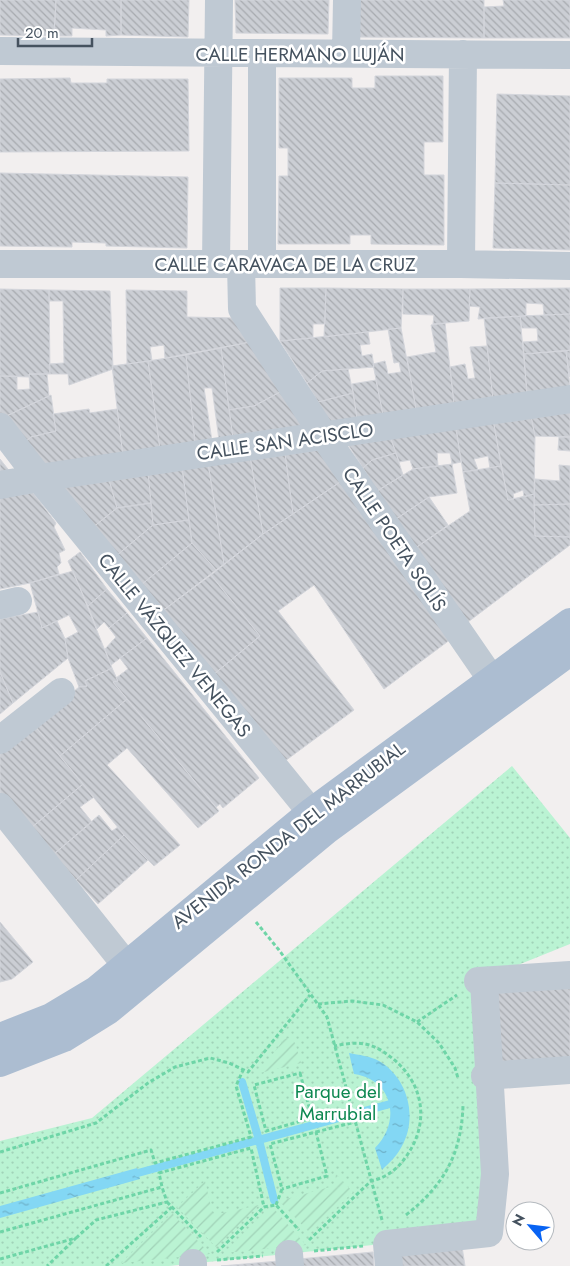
<svg xmlns="http://www.w3.org/2000/svg" width="570" height="1266" font-family="Jost,sans-serif">
<defs>
<pattern id="park-dots" width="8" height="8" patternUnits="userSpaceOnUse" patternTransform="scale(1.25)"><rect width="8" height="8" fill="#baf3d3"/><path d="M2 2h.1M6 6h.1" fill="none" stroke="#a1d2b8" stroke-width="1.8" stroke-linecap="round"/></pattern>
<pattern id="garden-furrows" width="10" height="10" patternUnits="userSpaceOnUse" patternTransform="scale(1.25)"><rect width="10" height="10" fill="#baf3d3"/><path d="M-1 1l2-2M0 10L10 0M9 11l2-2" fill="none" stroke="#a1d2b8"/></pattern>
<pattern id="water-ripples" width="26" height="14" patternUnits="userSpaceOnUse" patternTransform="scale(1.25)"><rect width="26" height="14" fill="#83d7f4"/><path d="M2 4q2-2 4 0t4 0M15 11q2-2 4 0t4 0" fill="none" stroke="#6db1c9"/></pattern>
<pattern id="building-back-hatch" width="6" height="6" patternUnits="userSpaceOnUse" patternTransform="scale(1.25)"><rect width="6" height="6" fill="#cbced4"/><path d="M-1 5l2 2M0 0l6 6M5-1l2 2" fill="none" stroke="#a7aaaf"/></pattern>
</defs>
<rect width="100%" height="100%" fill="#f2efef"/>
<path fill="url(#park-dots)" d="M512,766L570,838V944L478,981L489,1233L169,1266H0V1141L92,1118Z"/>
<path fill="url(#garden-furrows)" d="M287,1038L292,1039L295,1043L301,1063L260,1073L283,1040Z
M335,1173L353,1192L310,1233L279,1201L337,1185Z
M205,1181L213,1215L259,1205L216,1247L177,1207Z
M275,1210L306,1245L224,1253L263,1214Z
M172,1213L210,1254L121,1263Z"/>
<path fill="url(#water-ripples)" d="M349,1053C359,1055 370,1056 379,1061C408,1078 418,1117 402,1146C397,1156 389,1163 382,1170L375,1148C401,1122 394,1080 354,1074Z
M137,1168L140,1179L0,1218V1206Z"/>
<g fill="none" stroke-linecap="round" stroke-linejoin="round">
<path stroke="#83d7f4" stroke-width="8" d="M242,1082L259,1140L274,1200
M138,1173L390,1104"/>
</g>
<path fill="url(#building-back-hatch)" stroke="#d3d5db" d="M0,0H56L54,36L0,35Z
M56,0H121V35L106,36V30L72,28V36H54Z
M121,0H189L188,37L121,35Z
M235,0H329L328,34L236,33Z
M356,0H484V38L356,37Z
M503,0H570V38H484V7L504,6Z
M375,76H443V142H424V175H444V245L371,244V235H350V244H278L279,176H288V148H279V78H352V88H375Z
M70,78L71,83H107V79H188L189,151L0,152V79Z
M497,94L570,96V185L495,183Z
M0,173L188,177L187,248L106,246V243L72,242V247L0,246Z
M495,183L570,185V250L493,248Z
M280,288H326L325,324H313V338L280,341Z
M326,288L403,289L401,328L324,337Z
M570,288V314L544,315L543,304L526,303V316L478,319L480,307L469,306L470,289Z
M0,289L49,290L50,374H29V377L0,376Z
M403,289H470L469,321L433,324L434,315L403,314Z
M49,290L110,291L113,369L69,385L68,374H50L49,364L64,363L63,301H49Z
M126,290L187,291V317L236,318L250,342L165,358L164,345L150,347L152,361L127,364Z
M570,314V350L524,354L523,342L538,341L537,328H522L520,316Z
M520,316L527,394L493,399L484,318Z
M445,323L454,404L416,409L407,357L436,352L431,325Z
M401,328L416,409L383,415L373,364L385,361L388,374L401,372L399,362L394,363L388,329Z
M368,332L370,344L360,345L362,356L372,354L374,367L322,371L307,383L280,341Z
M250,342L282,391L254,406L229,410L221,348Z
M487,346L493,399L454,404L450,367L465,364L468,379L475,378L470,347Z
M221,348L233,438L219,440L212,388H204L212,441L195,443L186,355Z
M570,350V377L566,351Z
M566,351L570,387L527,394L524,354Z
M186,355L195,443L160,449L148,361Z
M148,361L160,449L123,456L112,366Z
M348,369L353,393L318,402L307,383L322,371Z
M29,374H47L49,396L0,419V376H17V390L30,389Z
M376,380L383,415L357,418L352,384Z
M282,391L305,428L233,438L229,410L254,406Z
M353,393L357,418L331,423L318,402Z
M51,395L56,431L31,437L19,447L0,419Z
M89,409L90,413L117,409L123,456L35,468L19,447L31,437L56,431L53,414Z
M570,411V437L535,436L531,416Z
M531,416L535,436L534,494L524,497L523,490L513,494L514,499L508,500L493,419Z
M493,419L501,466L490,468L488,456L474,459L478,470L463,472L456,428Z
M456,428L461,462L452,464L450,453H437L438,466L413,469L410,460L399,462L390,436Z
M390,436L396,453L372,460L363,468L347,443Z
M559,437H570V451L558,450Z
M327,446L346,478L293,514L285,453Z
M285,453L293,514L263,534L250,456Z
M396,453L403,475L377,491L363,468L372,460Z
M250,456L263,534L224,564L208,463Z
M0,459L11,473L0,475Z
M208,463L224,564L216,570L192,543L182,467Z
M452,464L457,493L429,497L396,519L377,491L413,469Z
M559,465L570,466V504L534,505L535,479L560,481Z
M501,466L508,500L534,494L535,536L570,537V545L464,625L414,549L470,511L463,472Z
M182,467L189,520L153,525L148,471Z
M148,471L151,503L117,508L108,476Z
M108,476L117,508L92,528L56,485Z
M346,478L451,639L384,689L314,585L278,611L354,710L285,761L213,675L260,636L211,575L263,534Z
M28,486L56,523L54,527L65,550L59,553L61,563L57,567L59,574L30,583L0,589V491Z
M429,497L448,525L414,549L396,519Z
M151,503L153,525L116,556L92,528L117,508Z
M570,504V537L535,536L534,505Z
M189,520L192,543L141,585L116,556L153,525Z
M192,543L216,570L161,612L141,585Z
M80,552L107,589L88,606L68,561Z
M73,571L112,668L85,681L87,686L79,687L68,658L65,639L78,632L69,615L42,628L30,583Z
M211,575L260,636L213,675L161,612Z
M107,589L127,613L109,628L104,622L97,629L88,606Z
M38,612L42,628L57,621L65,639L68,658L13,703L0,672V619Z
M127,613L147,638L111,665L105,649L116,637L109,628Z
M147,638L259,778L223,808L220,804L216,807L113,682L118,681L116,678L128,669L120,658Z
M112,668L118,681L113,682L127,699L60,756L34,725L79,687L87,686L85,681Z
M0,672L13,703L0,714Z
M127,699L219,811L198,828L127,748L107,765L180,845L154,866L124,835L60,756Z
M34,725L83,784L29,830L0,795V754Z
M83,784L94,797L80,807L92,822L54,854L32,827Z
M99,815L112,831L118,827L124,835L76,880L54,854Z
M124,835L148,860L98,904L76,880Z
M0,922L33,962L12,979L0,982Z
M570,987V1061L492,1066L488,990Z
M461,1240L465,1266H400L398,1246Z
M373,1252L374,1266H300L299,1259Z
M279,1261V1266H221Z"/>
<g fill="none" stroke-linecap="round" stroke-linejoin="round">
<path stroke="#6ed5a7" stroke-width="3" stroke-dasharray="4 2.5" stroke-linecap="butt" d="M256,922L279,950L327,1017L382,1220
M318,1004L352,1001L383,1005L417,1022L439,1043L455,1068L458,1078
M417,1022L457,995
M300,1073L312,1118L266,1131L254,1085Z
M312,1118L351,1108
M316,1132L355,1122
M0,1152L96,1123L148,1083L175,1067L210,1058L229,1063L248,1072L310,995
M0,1193L151,1150L155,1163L251,1137L236,1086L243,1070
M167,1202L201,1237
M276,1205L282,1189L270,1144L316,1132L327,1176L282,1189
M406,1215C444,1185 461,1155 463,1106
M0,1232L162,1187L159,1173L251,1148L264,1207
M76,1238L96,1220L167,1202L162,1187
M309,1240L371,1181C385,1178 397,1170 405,1158C430,1125 425,1084 392,1058C384,1052 376,1046 365,1044C355,1042 344,1044 334,1046
M314,1251L363,1246
M217,1252L264,1207L276,1205L299,1230
M0,1259L76,1238L47,1266
M217,1260L263,1256
M106,1266L172,1207"/>
<path stroke="#bfc9d3" stroke-width="28" d="M0,51C190,54 380,53 570,55
M346,53L347,0
M262,263V53
M0,264H461L570,266
M216,264L219,0
M241,264L242,309L324,436L492,680
M461,264L463,54
M0,427L39,478L311,812
M0,485L39,478L570,399
M0,605L18,601
M0,740L61,692
M0,807L126,965
M478,981L570,975
M485,1076L570,1070
M289,1254L290,1266
M193,1263V1266
M389,1266L387,1244L489,1233L495,1174L484,981"/>
<path stroke="#acbdd1" stroke-width="28" d="M0,1037L51,1017L96,990L311,812L570,622
M0,1063L64,1038L109,1010L327,830L570,652"/>
</g>
<g text-anchor="middle" stroke-width="5" stroke-linejoin="round" paint-order="stroke">
<g font-size="19" fill="#45525f" stroke="#fff">
<text x="300" y="61">CALLE HERMANO LUJÁN</text>
<text x="285" y="271">CALLE CARAVACA DE LA CRUZ</text>
<text transform="translate(285 441) rotate(-8)" y="7">CALLE SAN ACISCLO</text>
<text transform="translate(395 539) rotate(56)" y="7">CALLE POETA SOLÍS</text>
<text transform="translate(175 645) rotate(51)" y="7">CALLE VÁZQUEZ VENEGAS</text>
<text transform="translate(288 835) rotate(-38)" y="7">AVENIDA RONDA DEL MARRUBIAL</text>
</g>
<g font-size="19" fill="#0e8851" stroke="#fff">
<text x="338" y="1098">Parque del<tspan x="338" dy="22">Marrubial</tspan></text>
</g>
</g>
<g transform="translate(530 1226) rotate(298)"><circle r="24" fill="#ffffff" stroke="#b5babf"/>
<path d="M0-4L9 19L0 12L-9 19Z" fill="#0863f3"/>
<text y="-8" font-size="14" font-weight="bold" text-anchor="middle" fill="#45525f">N</text>
</g>
<path d="M18 38v8h74v-8" fill="none" stroke="#45525f" stroke-width="2.5"/>
<text x="25" y="38" font-size="15" fill="#45525f" stroke="#ffffff" stroke-width="4" paint-order="stroke">20 m</text>
</svg>
